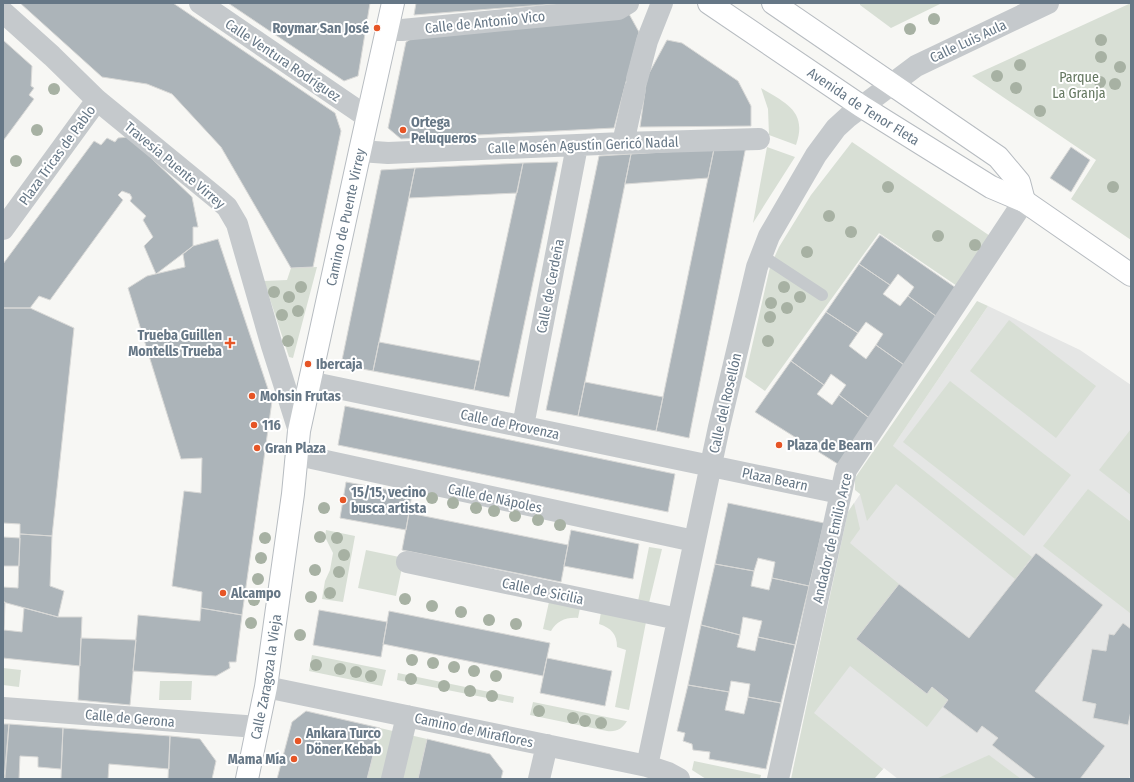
<svg xmlns="http://www.w3.org/2000/svg" width="1134" height="782" font-family="'Fira Sans Condensed',sans-serif">
<rect width="100%" height="100%" fill="#f7f7f4"/>
<path fill="#e5e6e5" d="M988,306L1080,350L1131,385V771L1129,779H898L884,768L874,779H834L793,770L848,512Z"/>
<path fill="#d8dfd5" d="M860,3H940V4L891,28L860,5Z
M1131,3V240L1071,199L1096,160L972,76Z
M761,88C785,103 808,111 796,145L769,135L768,109Z
M852,142L993,238L960,288L879,233L765,391L745,377L770,267L779,247L811,195Z
M767,147L795,157L753,223Z
M317,267L293,358L289,357L264,281L287,280L291,268Z
M977,301L988,306L893,446L1032,557L1015,579L896,484L867,521L860,494L855,490V478Z
M1009,320L1096,386L1056,438L970,371Z
M950,381L1071,475L1024,536L903,442Z
M1131,429V495L1099,470Z
M1088,489L1131,522V611L1130,613L1043,546Z
M854,503L860,529L850,543L899,584L856,639L927,694L932,687L948,700L927,727L850,666L814,713L883,769L874,779H791L848,512Z
M326,530L355,536L343,602L322,599L325,581L330,570L333,553L325,537Z
M649,547L662,549L649,603L638,601Z
M366,550L404,558L396,596L358,588Z
M549,602L580,608L578,618C566,617 557,621 551,631L543,629Z
M601,612L646,622L629,710L615,707L626,650L617,647C617,634 611,628 599,624Z
M312,655L386,670L382,686L309,671Z
M3,668L21,670L19,687L3,685Z
M398,673L514,697L513,703L397,680Z
M160,681H192L191,700H159Z
M533,702L626,721H627C622,729 617,732 607,731L530,715Z
M380,728L427,739L418,779H367Z
M989,755L1021,779H936Z
M694,761L761,775L760,779H706L692,770Z"/>
<path fill="#acb4b9" stroke="#d9d9d7" d="M20,3H173L335,113L341,131L313,267L291,268L221,147L172,94L147,84L102,77Z
M228,3H370L358,76L344,81Z
M416,3H568L414,15Z
M629,14L639,32L614,128L401,139L388,128L406,42L419,34Z
M3,40L32,66L31,86L34,88L29,95L34,99L3,141Z
M667,40L682,43L738,81L751,106V126L640,127L647,77Z
M129,137L192,197L198,227H193V246L156,274L144,246L153,237L143,220L146,216L130,201L132,198L130,194L122,191L118,195L123,200L50,300L39,296L30,308H3V264L94,141L101,145L107,138L115,142L118,138Z
M746,146L689,438L656,431L714,149Z
M1071,147L1090,160L1071,192L1050,178Z
M714,149L708,178L625,184L631,154Z
M631,154L578,416L546,410L599,156Z
M558,162L509,397L474,390L523,163Z
M523,163L517,193L409,198L415,168Z
M415,168L373,371L341,365L381,170Z
M880,235L959,290L940,319L908,296L914,287L898,274L890,285L859,264Z
M218,239L272,401L242,615L201,608L202,592L172,586L184,491L201,493L202,458L181,459L128,288L147,276L185,267L183,254L193,246Z
M859,264L890,285L883,294L900,306L908,296L940,319L907,367L876,345L883,334L866,322L858,333L826,312Z
M3,308H30L74,328L52,536L20,534V524L3,523Z
M826,312L858,333L849,346L866,359L876,345L907,367L872,420L839,395L846,385L831,374L824,385L791,361Z
M379,342L480,361L474,390L373,371Z
M791,361L824,385L817,394L832,405L839,395L872,420L841,466L755,412Z
M585,382L663,397L656,431L578,416Z
M345,406L675,474L668,512L338,445Z
M346,482L412,494L406,530L340,518Z
M728,503L824,523L809,586L772,578L775,562L758,558L754,571L715,564Z
M409,513L568,545L561,582L402,550Z
M571,530L639,544L633,579L564,566Z
M20,534L52,536L50,586L64,591L58,617L3,602V587L18,588Z
M3,537L20,538L19,566H3Z
M1036,553L1103,605L1035,691L1105,746L1080,779H1036L992,745L998,738L982,726L977,733L943,707L948,700L932,687L927,694L856,639L899,584L969,638Z
M715,564L754,571L751,586L769,590L772,578L809,586L795,645L758,637L762,621L743,617L740,635L701,625Z
M3,602H5L4,630L22,632L24,608L58,617H82L80,666L3,658Z
M201,608L242,615L236,662H229L230,668L216,676L133,671L138,615L200,621Z
M319,610L387,622L381,657L313,645Z
M389,611L550,643L543,676L383,644Z
M1123,623L1131,629V711L1128,725L1093,718L1096,704L1082,701L1092,649L1106,651L1109,634L1114,635Z
M701,625L740,635L737,647L755,651L758,637L795,645L781,703L748,697L750,684L731,681L729,692L688,685Z
M81,638L136,640L130,705L78,700Z
M547,658L612,671L605,706L540,693Z
M688,685L729,692L725,710L744,714L748,697L781,703L766,769L709,759L710,752L693,750L692,744L683,741L685,733L677,731Z
M306,711L380,728L367,779H277L292,722Z
M3,724H9L5,778H3Z
M9,724L63,728L61,769L38,767V757L20,756L19,779H4Z
M63,728L170,736L169,769L109,764L108,779H61Z
M170,736L200,739L216,761L212,779H168Z
M427,739L490,754L503,771L501,779H418Z"/>
<g fill="none" stroke-linecap="round" stroke-linejoin="round">
<defs>
<g id="secondary">
<path id="s1" d="M709,3L861,106L991,187L1024,201L1131,275"/>
<path d="M773,3L998,157L1019,182L1024,201"/>
<path id="s2" d="M247,779L266,687L293,494L299,431L360,151L393,3"/>
</g>
</defs>
<use href="#secondary" stroke="#b7bcc1" stroke-width="24"/>
<path stroke="#c5c9cc" stroke-width="12" d="M761,255L822,295"/>
<path stroke="#c5c9cc" stroke-width="22" d="M200,3L367,117
M3,12L52,56L97,100L219,200L227,207L237,224L272,346L299,431
M387,30H402L618,9L628,3
M637,79L647,41L662,3
M623,143L635,89
M360,151L388,153L623,143L759,139
M3,229L97,100
M309,382L840,493
M523,426L577,146
M298,449L306,457L312,458L694,541
M407,562L678,619
M266,687L647,766L668,773L679,779
M3,708L258,727
M647,766L719,427L757,267L769,236L816,155L836,128L848,117L916,66L1048,3
M392,779L407,716
M539,779L547,745
M778,779L846,470L1024,201"/>
<use href="#secondary" stroke="#fff" stroke-width="22"/>
</g>
<g fill="#a7b1a3">
<circle cx="934" cy="19" r="6"/>
<circle cx="910" cy="29" r="6"/>
<circle cx="1101" cy="40" r="6"/>
<circle cx="1101" cy="57" r="6"/>
<circle cx="1020" cy="65" r="6"/>
<circle cx="1120" cy="67" r="6"/>
<circle cx="997" cy="76" r="6"/>
<circle cx="1100" cy="82" r="6"/>
<circle cx="1115" cy="84" r="6"/>
<circle cx="1016" cy="88" r="6"/>
<circle cx="54" cy="89" r="6"/>
<circle cx="1040" cy="111" r="6"/>
<circle cx="37" cy="130" r="6"/>
<circle cx="16" cy="161" r="6"/>
<circle cx="888" cy="187" r="6"/>
<circle cx="1113" cy="187" r="6"/>
<circle cx="829" cy="216" r="6"/>
<circle cx="851" cy="232" r="6"/>
<circle cx="938" cy="236" r="6"/>
<circle cx="975" cy="245" r="6"/>
<circle cx="807" cy="252" r="6"/>
<circle cx="301" cy="287" r="6"/>
<circle cx="784" cy="287" r="6"/>
<circle cx="274" cy="292" r="6"/>
<circle cx="289" cy="297" r="6"/>
<circle cx="800" cy="297" r="6"/>
<circle cx="771" cy="303" r="6"/>
<circle cx="787" cy="308" r="6"/>
<circle cx="298" cy="311" r="6"/>
<circle cx="282" cy="315" r="6"/>
<circle cx="770" cy="317" r="6"/>
<circle cx="288" cy="341" r="6"/>
<circle cx="768" cy="341" r="6"/>
<circle cx="432" cy="498" r="6"/>
<circle cx="453" cy="503" r="6"/>
<circle cx="324" cy="508" r="6"/>
<circle cx="476" cy="508" r="6"/>
<circle cx="494" cy="511" r="6"/>
<circle cx="515" cy="516" r="6"/>
<circle cx="538" cy="520" r="6"/>
<circle cx="560" cy="525" r="6"/>
<circle cx="320" cy="537" r="6"/>
<circle cx="265" cy="538" r="6"/>
<circle cx="337" cy="538" r="6"/>
<circle cx="344" cy="555" r="6"/>
<circle cx="261" cy="558" r="6"/>
<circle cx="315" cy="570" r="6"/>
<circle cx="339" cy="572" r="6"/>
<circle cx="258" cy="579" r="6"/>
<circle cx="330" cy="593" r="6"/>
<circle cx="311" cy="597" r="6"/>
<circle cx="405" cy="599" r="6"/>
<circle cx="254" cy="600" r="6"/>
<circle cx="432" cy="606" r="6"/>
<circle cx="461" cy="612" r="6"/>
<circle cx="489" cy="620" r="6"/>
<circle cx="251" cy="623" r="6"/>
<circle cx="516" cy="624" r="6"/>
<circle cx="300" cy="635" r="6"/>
<circle cx="412" cy="660" r="6"/>
<circle cx="433" cy="663" r="6"/>
<circle cx="316" cy="665" r="6"/>
<circle cx="454" cy="667" r="6"/>
<circle cx="340" cy="669" r="6"/>
<circle cx="474" cy="671" r="6"/>
<circle cx="356" cy="672" r="6"/>
<circle cx="371" cy="676" r="6"/>
<circle cx="496" cy="676" r="6"/>
<circle cx="411" cy="679" r="6"/>
<circle cx="444" cy="686" r="6"/>
<circle cx="470" cy="691" r="6"/>
<circle cx="492" cy="696" r="6"/>
<circle cx="539" cy="711" r="6"/>
<circle cx="573" cy="718" r="6"/>
<circle cx="585" cy="721" r="6"/>
<circle cx="601" cy="723" r="6"/>
</g>
<g fill="#e65526" stroke="#fff" stroke-width="1.5">
<circle cx="377" cy="28" r="4"/>
<circle cx="403" cy="130" r="4"/>
<path d="M228 337h4v4h4v4h-4v4h-4v-4h-4v-4h4z"/>
<circle cx="308" cy="364" r="4"/>
<circle cx="252" cy="396" r="4"/>
<circle cx="254" cy="425" r="4"/>
<circle cx="779" cy="445" r="4"/>
<circle cx="257" cy="448" r="4"/>
<circle cx="343" cy="500" r="4"/>
<circle cx="223" cy="593" r="4"/>
<circle cx="298" cy="741" r="4"/>
<circle cx="294" cy="759" r="4"/>
</g>
<g text-anchor="middle" stroke-width="4" stroke-linejoin="round" paint-order="stroke">
<g font-size="14" fill="#667786" stroke="#fff">
<text transform="translate(485 22) rotate(-6)" y="5">Calle de Antonio Vico</text>
<text transform="translate(968 41) rotate(-25)" y="5">Calle Luis Aula</text>
<text transform="translate(283 60) rotate(34)" y="5">Calle Ventura Rodríguez</text>
<text dy="5" stroke="none"><textPath href="#s1" startOffset="186">Avenida de Tenor Fleta</textPath></text>
<text transform="translate(583 145) rotate(-2)" y="5">Calle Mosén Agustín Gericó Nadal</text>
<text transform="translate(57 155) rotate(-54)" y="5">Plaza Tricas de Pablo</text>
<text transform="translate(175 165) rotate(40)" y="5">Travesía Puente Virrey</text>
<text dy="5" stroke="none"><textPath href="#s2" startOffset="571">Camino de Puente Virrey</textPath></text>
<text transform="translate(550 286) rotate(-79)" y="5">Calle de Cerdeña</text>
<text transform="translate(725 403) rotate(-77)" y="5">Calle del Rosellón</text>
<text transform="translate(510 424) rotate(12)" y="5">Calle de Provenza</text>
<text transform="translate(775 479) rotate(12)" y="5">Plaza Bearn</text>
<text transform="translate(495 498) rotate(12)" y="5">Calle de Nápoles</text>
<text transform="translate(832 538) rotate(-77)" y="5">Andador de Emilio Arce</text>
<text transform="translate(543 591) rotate(12)" y="5">Calle de Sicilia</text>
<text dy="5" stroke="none"><textPath href="#s2" startOffset="104">Calle Zaragoza la Vieja</textPath></text>
<text transform="translate(130 718) rotate(5)" y="5">Calle de Gerona</text>
<text transform="translate(474 730) rotate(12)" y="5">Camino de Miraflores</text>
</g>
<g font-size="14" font-weight="bold" fill="#667786" stroke="#fff" text-anchor="start">
<text x="369" y="33" text-anchor="end">Roymar San José</text>
<text x="411" y="127">Ortega<tspan x="411" dy="16">Peluqueros</tspan></text>
<text x="222" y="340" text-anchor="end">Trueba Guillen<tspan x="222" dy="16">Montells Trueba</tspan></text>
<text x="316" y="369">Ibercaja</text>
<text x="260" y="401">Mohsin Frutas</text>
<text x="262" y="430">116</text>
<text x="787" y="450">Plaza de Bearn</text>
<text x="265" y="453">Gran Plaza</text>
<text x="351" y="497">15/15, vecino<tspan x="351" dy="16">busca artista</tspan></text>
<text x="231" y="598">Alcampo</text>
<text x="306" y="738">Ankara Turco<tspan x="306" dy="16">Döner Kebab</tspan></text>
<text x="286" y="764" text-anchor="end">Mama Mía</text>
</g>
<g font-size="14" fill="#657861" stroke="#fff">
<text x="1079" y="82">Parque<tspan x="1079" dy="16">La Granja</tspan></text>
</g>
</g>
<rect width="1134" height="782" fill="none" stroke="#667786" stroke-width="8"/>
</svg>
